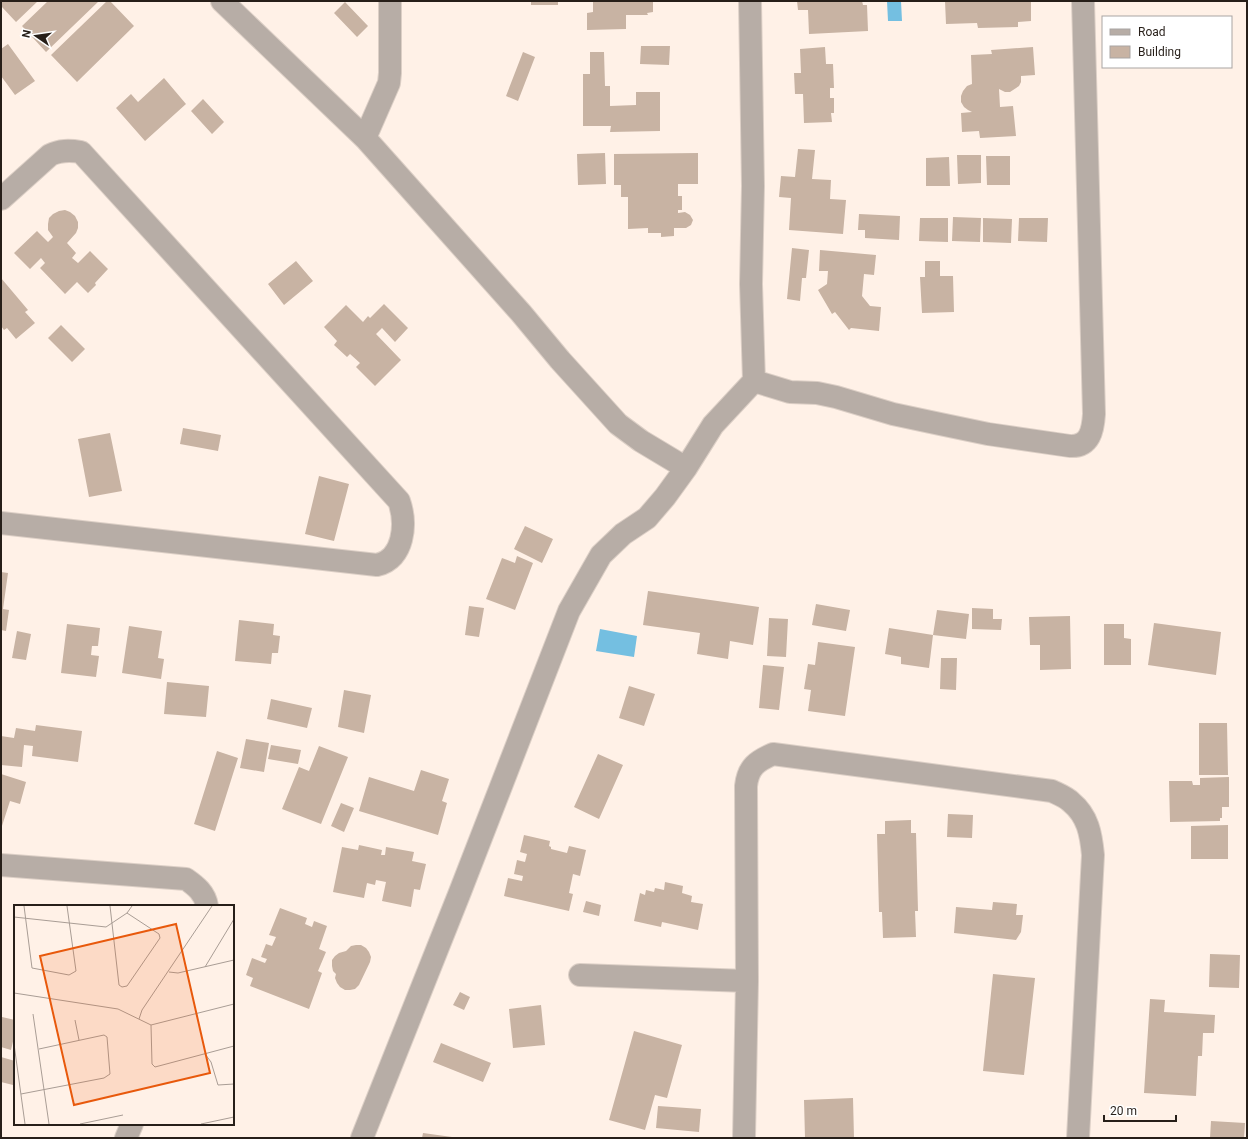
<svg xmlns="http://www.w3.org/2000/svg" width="1248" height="1139" font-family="Roboto,sans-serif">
<rect width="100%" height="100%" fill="#fff1e7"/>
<path fill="#74bfe1" d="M887,1H901L902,21H888Z
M600,629L637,636L634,657L596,651Z"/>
<path fill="#c8b3a3" d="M1,1H38L16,22L1,6Z
M48,1H99L46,52L22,26Z
M107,1H110L134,26L77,82L51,55Z
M531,1H558V5H531Z
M593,1H653V12L647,13L648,15H626V29L587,30V13L593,12Z
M797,1H862L863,5H867L868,31L809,34L808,10H798Z
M945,1H1031V21L1018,22V27L978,28L977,23L946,24Z
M345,2L368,26L357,37L334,13Z
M8,44L35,81L15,95L1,76V49Z
M641,46H670L669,65L640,64Z
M825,47L826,64H833L834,88H830V98H834V113H831L832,122L804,123L803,94H795L794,73H801L800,49Z
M1033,47L1035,75L1021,76V82L1019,86L1010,92H1005L999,89L1000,107L1013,106L1016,136L980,138L979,131L962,132L961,113L972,112L968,110L964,107L961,102V96L963,91L967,86L972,84L971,55L992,54L991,50Z
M523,52L535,57L518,101L506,96Z
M590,52H604L605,86H610V106L636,105V92H660V131L610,132L611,126H583V74H590Z
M164,78L186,104L145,141L116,108L131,94L138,102Z
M203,99L224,122L212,134L191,111Z
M798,149L815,150L812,179L831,180L830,199L846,200L843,234L789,230L791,198L779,197L781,176L795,177Z
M605,153L606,184L578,185L577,154Z
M698,153V184H678V196H682V210H678V213L685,212L690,215L693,220L691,225L686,228H674V236L661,237V233H648V228L628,229V197H621V185H614V154Z
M957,155H981V183L958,184Z
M986,156H1010V185H987Z
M949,157L950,186H926V158Z
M65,210L70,212L75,216L78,222V228L76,233L67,243L76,253L72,258L78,263L90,251L108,269L95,283L96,285L88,293L77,282L65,294L40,268L45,263L41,258L30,269L14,253L37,231L48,242L53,237L48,230V224L49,218L53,214L59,211Z
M859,214L900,216L899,240L865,238V230H858Z
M953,217L981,218L980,242L952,241Z
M920,218H948V242L919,241Z
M983,218L1012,219L1011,243L983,242Z
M1019,218H1048L1047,242L1018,241Z
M792,248L809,250L806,278H802L800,301L787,299Z
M820,250L876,255L874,275L864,274L862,296L870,306L881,307L879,331L851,328L849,330L835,312L832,314L818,290L827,284L828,271H819Z
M296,261L313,281L284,305L268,284Z
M925,261H940V276H953L954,312L922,313L920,277H925Z
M1,278L28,310L25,312L35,323L16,339L7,328L4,330L1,326Z
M384,304L408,328L395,342L382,328L376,334L401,360L375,386L356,367L360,363L350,354L347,357L334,345L337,341L324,327L346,305L363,322L368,316L370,318Z
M61,325L85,349L72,362L48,338Z
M183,428L221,435L218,451L180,444Z
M110,433L122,491L89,497L78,439Z
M319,476L349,484L334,541L305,534Z
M525,526L553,539L542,563L514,549Z
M517,556L533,563L515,610L486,599L502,558L515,563Z
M1,572L8,573L3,609L9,610L6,631L1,630Z
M648,591L759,607L753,645L730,641L728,659L697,654L700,633L643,625Z
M816,604L850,610L846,631L812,625Z
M469,606L484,608L479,637L465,635Z
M972,608L993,609V619H1002L1001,630L972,629Z
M937,610L969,614L966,639L933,635Z
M1070,616L1071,669L1040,670V645H1030L1029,617Z
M769,618L788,619L786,657L767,656Z
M239,620L274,624L273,635L280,636L278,653H272L271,664L235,661Z
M1154,623L1221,632L1216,675L1148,665Z
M67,624L100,628L98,646H92L91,655L99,656L96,677L61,673Z
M1104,624H1124V638L1131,639V665H1104Z
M129,626L162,631L158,658L164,659L161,679L122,673Z
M889,628L933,635L929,668L901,664V657L885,654Z
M17,631L31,634L26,660L12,658Z
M818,642L855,647L845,716L808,711L811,690L804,689L808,664L815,665Z
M941,658H957L956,690L940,689Z
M763,665L784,667L779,710L759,708Z
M167,682L209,686L206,717L164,714Z
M629,686L655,694L644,726L619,718Z
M344,690L371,695L364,733L338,727Z
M271,699L312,708L307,728L267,719Z
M1199,723H1227L1228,775H1199Z
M36,725L82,731L78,762L32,756L33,746L24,745L22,767L1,765V736L14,738L16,728L35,731Z
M246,739L269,743L264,772L240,768Z
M271,745L301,750L298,764L268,759Z
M319,746L348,757L321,824L282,809L299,767L309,771Z
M217,751L238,758L215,831L194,824Z
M598,754L623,765L599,819L574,807Z
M421,770L449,779L442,801L447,803L438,835L359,811L369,777L414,791Z
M1,774L26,782L20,804L10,801L1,829Z
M1229,777V807H1222V818H1220V821L1170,822L1169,781H1192L1193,785H1200V778Z
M341,803L354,808L344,832L331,826Z
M948,814L973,815L972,838L947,837Z
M911,820V833H916L918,911H915L916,937L883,938L882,912H879L877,834H885V821Z
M1228,825V859H1191V826Z
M524,835L550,841L549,846L551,847V849L567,853L569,846L586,850L580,876L573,874L569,893L573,894L569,911L504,896L508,878L522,881L523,876L514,874L517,860L525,862L527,854L520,852Z
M359,845L382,850L381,855H385L386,847L414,852L412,861L426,864L420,890L414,889L411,907L382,901L386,882L376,880L375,885L367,883L364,898L333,892L342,847L358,850Z
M665,882L683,886L682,893L692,896L691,902L703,904L698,930L662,922L661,927L634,921L640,893L645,895L646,890L654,892L655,888L664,890Z
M586,901L601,905L599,916L583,912Z
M993,902L1017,904L1016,915H1023L1021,932L1016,940L954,933L956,907L992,910Z
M280,908L307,918L305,924L312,927L314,921L327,926L319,949L326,952L318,971L322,973L309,1009L250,986L253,978L246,975L252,958L265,963L267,959L261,957L266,944L272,946L276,937L269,935Z
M356,945H361L366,948L369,952L371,957L370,962L359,985L355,989L350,990H345L340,987L337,983L335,978L336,974L333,971L332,966V960L335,956L339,953L346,951L351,946Z
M1210,954L1240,955L1239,988L1209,987Z
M993,974L1035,978L1024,1075L983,1071Z
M460,992L470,997L464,1010L453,1005Z
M1150,999L1165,1000L1164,1012L1215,1015L1214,1033H1203L1202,1056H1198L1196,1096L1144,1093Z
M541,1005L545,1045L513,1048L509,1009Z
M2,1017L15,1020V1033L11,1050L1,1047V1021Z
M634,1031L682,1045L667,1098L655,1095L645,1130L609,1120Z
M441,1043L491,1063L483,1082L433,1062Z
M1,1057L15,1061V1076L13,1085L1,1082Z
M853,1098L854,1138H805L804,1100Z
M658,1106L701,1109L699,1132L656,1128Z
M1211,1121L1245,1123L1244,1138H1210Z
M423,1133L452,1137V1138H422Z"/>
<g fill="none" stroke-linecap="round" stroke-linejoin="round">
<defs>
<path id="minor" d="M222,1L365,138L521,313L560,360L618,424L641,441L686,468
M365,138L389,83L390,73V1
M1,199L50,155C60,150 69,150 81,152L399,501C407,524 404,559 377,565L1,523
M754,381L790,392L817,393L836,397L893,414L940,424L988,434L1070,446C1090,447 1093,430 1094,414L1083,1
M1,865L186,879C196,886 205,893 207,906
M580,975L747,981
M126,1138L132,1124
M362,1138L460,892L569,611L601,555L623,534L647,518L665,497L686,468L713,425L754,381L751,284L753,186L750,1
M744,1138L747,981L746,786C748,767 757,761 773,754L1052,791C1058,794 1066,797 1071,802C1088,816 1091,834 1093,855L1078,1138"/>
</defs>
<use href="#minor" stroke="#dccfc6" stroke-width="24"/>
<use href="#minor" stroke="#b7ada6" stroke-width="22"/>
</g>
<g transform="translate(14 905)">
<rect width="220" height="220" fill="#fff1e7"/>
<path fill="none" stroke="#a99d95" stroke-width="1" d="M10,1L18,63L55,70L62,66L53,1M96,1L105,80L108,82L113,81L146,33L145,29L113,8M0,12L92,22L113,8L118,1M191,62L220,14M155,67L164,68L220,55M0,88L104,104L137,120L220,99M19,109L35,219M125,114L128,105L198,1M61,115L65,135M137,120L138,159L141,162L220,141M0,139L11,219M191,149L197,157L204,180L220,179M7,189L90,173L96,169L93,132L90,130L25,144M66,219L109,210M187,219L220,212"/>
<path fill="#e8590c" fill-opacity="0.15" stroke="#e8590c" stroke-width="2" d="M162,19L196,168L60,200L26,51Z"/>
<rect width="220" height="220" fill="none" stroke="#271f19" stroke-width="2"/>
</g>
<rect width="1248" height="1139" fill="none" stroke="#271f19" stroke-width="4"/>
<rect x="1102" y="16" width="130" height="52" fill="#ffffff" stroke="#a9a5a3"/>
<rect x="1110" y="29" width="20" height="6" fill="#b7ada6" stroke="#a9a5a3"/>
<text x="1138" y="36" font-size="12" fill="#271f19">Road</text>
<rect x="1110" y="46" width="20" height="12" fill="#c8b3a3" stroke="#a9a5a3"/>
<text x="1138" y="56" font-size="12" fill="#271f19">Building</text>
<g transform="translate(36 36) rotate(283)" stroke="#ffffff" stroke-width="3" paint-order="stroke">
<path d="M0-3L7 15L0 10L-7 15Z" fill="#271f19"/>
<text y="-6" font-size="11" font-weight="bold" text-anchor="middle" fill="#271f19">N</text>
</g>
<path d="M1104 1115v6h72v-6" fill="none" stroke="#271f19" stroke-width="2"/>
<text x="1110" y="1115" font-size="12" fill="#271f19" stroke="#ffffff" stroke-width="3" paint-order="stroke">20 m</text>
</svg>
